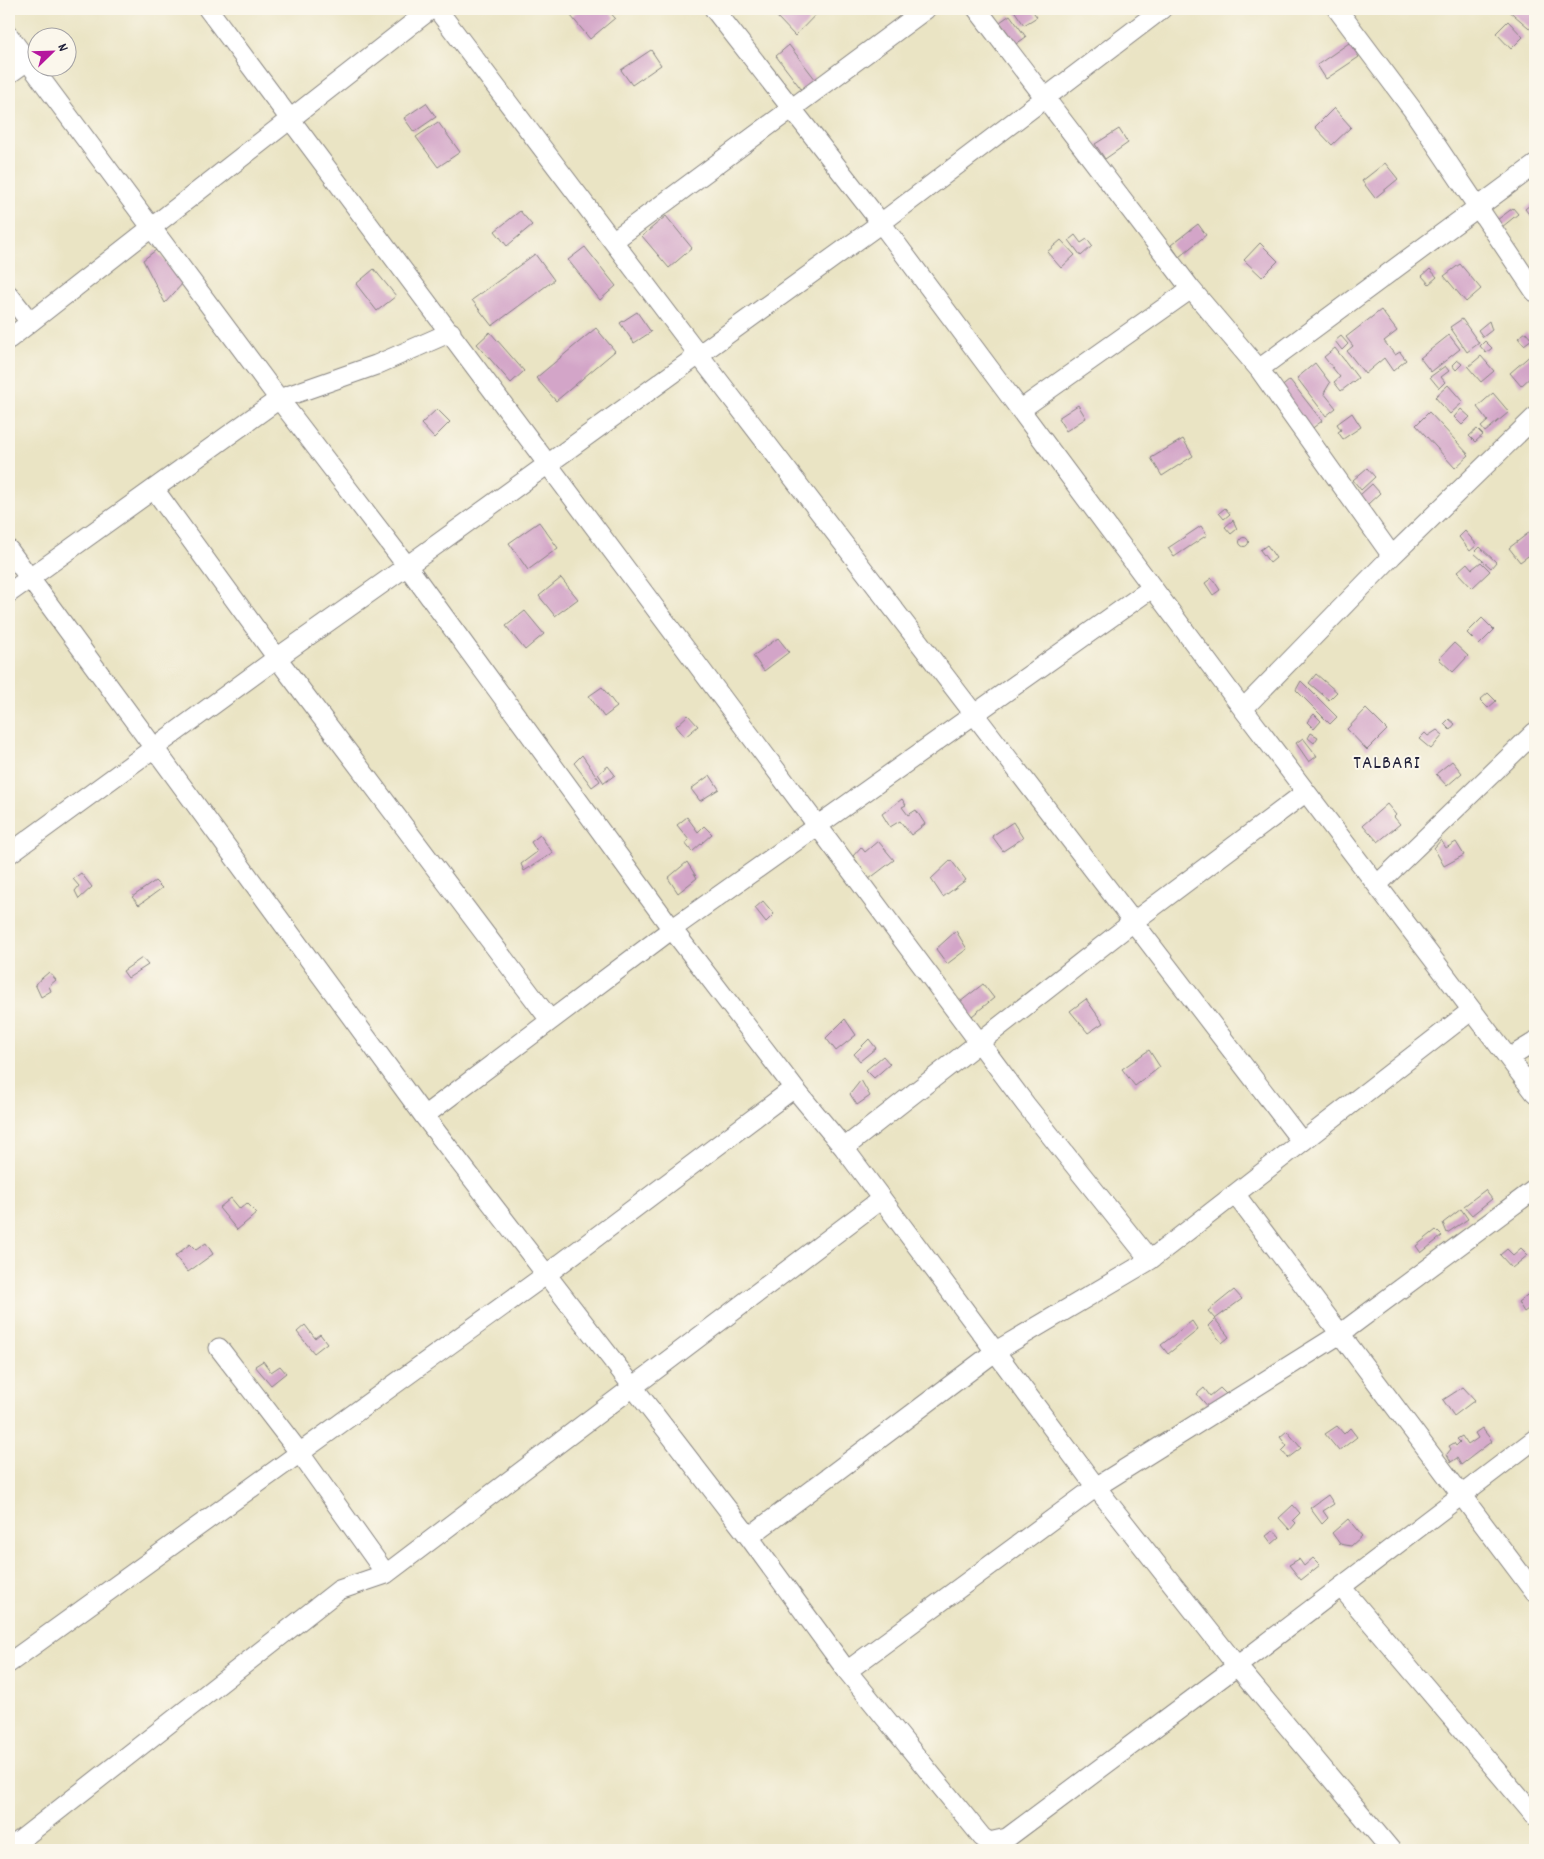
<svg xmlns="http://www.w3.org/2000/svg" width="1544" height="1859" font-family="Dekko,sans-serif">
<rect width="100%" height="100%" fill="#fbf7ec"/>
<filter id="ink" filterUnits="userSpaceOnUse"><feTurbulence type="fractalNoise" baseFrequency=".02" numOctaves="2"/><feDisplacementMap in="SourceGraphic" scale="10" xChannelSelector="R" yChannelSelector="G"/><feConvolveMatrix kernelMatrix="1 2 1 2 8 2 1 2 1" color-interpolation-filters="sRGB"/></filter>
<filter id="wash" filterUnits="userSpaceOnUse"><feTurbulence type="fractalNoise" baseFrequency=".0096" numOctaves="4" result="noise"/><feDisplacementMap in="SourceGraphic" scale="20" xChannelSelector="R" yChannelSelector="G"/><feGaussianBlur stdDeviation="1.12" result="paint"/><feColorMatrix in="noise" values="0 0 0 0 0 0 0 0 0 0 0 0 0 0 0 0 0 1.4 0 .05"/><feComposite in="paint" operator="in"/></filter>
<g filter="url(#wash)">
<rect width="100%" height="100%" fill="#eae4c4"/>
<g id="blocks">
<path fill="#d3a5c8" d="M580,9H607L615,18L590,39L571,16Z
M785,9H819L820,10L795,36L777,17Z
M1013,9H1031L1037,17L1024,25Z
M1507,9H1534L1535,33Z
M1010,15L1026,37L1016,44L1000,22Z
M1508,21L1523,37L1511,49L1496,33Z
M1349,43L1359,57L1326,79L1317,65Z
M789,45L819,84L805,94L776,56Z
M651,50L661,65L632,85L621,70Z
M426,103L436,117L414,132L404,118Z
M1334,108L1351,127L1332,145L1315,127Z
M438,122L460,152L438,167L416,137Z
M1119,129L1128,143L1105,159L1095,144Z
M1385,163L1398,179L1375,198L1362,181Z
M1535,201V222L1525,209Z
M1513,208L1518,214L1502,227L1497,220Z
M520,211L532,225L507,246L495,231Z
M666,216L692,248L669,268L642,236Z
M1198,224L1206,235L1179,257L1171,245Z
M1075,235L1081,243L1087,239L1092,246L1081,256L1069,240Z
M1061,240L1075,255L1061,268L1047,252Z
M1260,243L1278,261L1262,277L1244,260Z
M585,247L616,286L600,300L568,260Z
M156,250L183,283L165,303L143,260Z
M535,254L554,280L492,326L472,300Z
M1460,264L1481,289L1466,302L1444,276Z
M374,269L396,296L377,311L356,284Z
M1430,269L1437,277L1429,284L1422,276Z
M1381,310L1397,331L1384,341L1395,355L1400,352L1406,360L1393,371L1384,358L1365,374L1347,351L1353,346L1346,337Z
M637,312L651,332L634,343L620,323Z
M1462,319L1479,343L1467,352L1450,327Z
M1489,321L1492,330L1483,337L1478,330Z
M596,328L615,351L556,401L536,378Z
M490,332L524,371L511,383L477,344Z
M1526,332L1532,339L1524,345L1518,338Z
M1449,335L1460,349L1431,372L1420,358Z
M1341,336L1348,344L1342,350L1335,341Z
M1485,341L1492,348L1486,353L1480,346Z
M1335,348L1358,378L1341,391L1334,382L1340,377L1324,357Z
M1533,353L1535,356V373L1521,386L1510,373Z
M1481,356L1494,371L1481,382L1468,367Z
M1457,360L1462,364L1456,370L1452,365Z
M1315,363L1330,383L1324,393L1336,408L1326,416L1297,378Z
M1445,366L1449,371L1441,377L1445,382L1439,388L1430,377Z
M1290,380L1322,421L1310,430L1278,390Z
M1448,385L1463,402L1450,414L1435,397Z
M1493,393L1509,412L1485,432L1481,427L1488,421L1477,407Z
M1078,405L1086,418L1066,431L1058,418Z
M437,409L450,422L434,438L421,424Z
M1461,409L1470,417L1462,425L1454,417Z
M1429,412L1469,455L1455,468L1416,425Z
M1352,413L1361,427L1343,439L1338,432L1341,430L1337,424Z
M1477,429L1483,435L1475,442L1469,436Z
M1183,439L1193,456L1162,476L1151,458Z
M1367,468L1375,477L1361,490L1353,480Z
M1372,484L1380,493L1368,504L1360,495Z
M1225,508L1230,514L1224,519L1219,513Z
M1233,520L1237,529L1231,534L1225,527Z
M539,522L558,548L528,570L509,543Z
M1201,526L1207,535L1174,557L1168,548Z
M1535,528V551L1520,562L1509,548Z
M1465,531L1477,545L1470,551L1459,537Z
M1239.5 542a4.5 4.5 0 1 1 9 0a4.5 4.5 0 1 1-9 0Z
M1267,545L1276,558L1270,563L1260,550Z
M1480,547L1496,562L1491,568L1474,553Z
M1481,562L1490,571L1472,588L1457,572L1467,563L1472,569Z
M561,578L578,599L555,616L539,596Z
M1212,578L1220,590L1213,595L1205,583Z
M525,611L544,634L525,650L506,626Z
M1482,618L1494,630L1479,645L1467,633Z
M778,638L789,652L764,671L753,656Z
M1454,643L1468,656L1453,672L1439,659Z
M1316,674L1337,692L1329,700L1309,683Z
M1301,681L1337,717L1330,724L1296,690Z
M602,687L617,707L604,717L589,696Z
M1488,693L1496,701L1488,708L1480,700Z
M1366,709L1387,730L1367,750L1347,729Z
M1314,714L1321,721L1314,729L1307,722Z
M688,715L698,726L685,737L676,726Z
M1449,719L1455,724L1450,730L1444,724Z
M1437,730L1443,735L1431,749L1419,739L1425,733L1428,736Z
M1311,733L1318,737L1314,743L1308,738Z
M1303,738L1317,756L1309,762L1296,743Z
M582,755L600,781L592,787L574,763Z
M1452,761L1462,773L1447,786L1436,774Z
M608,766L615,775L604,783L598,774Z
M710,775L719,789L700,801L691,789Z
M902,799L906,805L902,807L908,815L916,810L925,824L911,835L900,821L890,827L882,814Z
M1387,804L1396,815L1394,817L1400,824L1378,842L1363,825Z
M687,817L698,832L704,826L712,834L692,852L685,843L689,840L677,825Z
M1013,822L1023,838L1003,851L992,836Z
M540,835L553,853L524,871L521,864L537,852L531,842Z
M1441,840L1446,848L1456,842L1464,855L1444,866L1434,848Z
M878,841L894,860L869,879L853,856L861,847L865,852Z
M951,860L966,880L943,897L931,879Z
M687,862L697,878L678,893L668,878Z
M81,873L92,887L79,899L75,891L79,886L73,879Z
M155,881L162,888L139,905L132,897Z
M763,901L774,914L766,922L755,908Z
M956,931L967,949L947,964L936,949Z
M142,958L148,965L128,978L123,971Z
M49,972L56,980L49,986L51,991L41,997L35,984Z
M983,984L994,998L972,1016L960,1002Z
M1086,999L1103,1023L1088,1033L1070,1011Z
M845,1019L856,1035L836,1051L826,1038Z
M869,1039L876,1048L860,1061L854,1054Z
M1149,1050L1160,1067L1135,1086L1122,1069Z
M883,1056L890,1064L874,1078L866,1070Z
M861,1080L870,1096L857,1105L850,1094Z
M1485,1190L1492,1199L1472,1215L1464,1206Z
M231,1198L240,1209L247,1203L257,1213L237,1230L219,1208Z
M1461,1209L1468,1219L1447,1233L1443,1223Z
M1436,1230L1442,1236L1421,1253L1416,1246Z
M206,1243L213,1254L188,1272L175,1256L190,1244L196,1250Z
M1521,1248L1528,1255L1512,1268L1500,1255L1507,1249L1513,1255Z
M1535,1289V1304L1524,1312L1518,1302Z
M1234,1290L1242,1299L1215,1319L1208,1311Z
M1215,1319L1229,1337L1222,1343L1208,1326Z
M1192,1321L1198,1330L1168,1354L1161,1345Z
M305,1325L315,1338L320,1334L327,1343L314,1353L297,1332Z
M263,1361L271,1372L280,1366L286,1373L271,1385L255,1366Z
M1463,1387L1475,1400L1454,1416L1443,1400Z
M1204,1388L1210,1396L1220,1388L1227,1395L1210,1409L1197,1394Z
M1337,1426L1344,1434L1350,1428L1357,1437L1339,1451L1325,1434Z
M1482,1428L1492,1441L1461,1465L1457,1458L1451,1462L1447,1454L1451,1449L1449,1446L1454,1443L1456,1446L1460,1442L1457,1439L1462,1436L1468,1445L1478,1438L1475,1433Z
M1287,1431L1301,1448L1288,1458L1282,1451L1287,1446L1280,1437Z
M1328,1495L1334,1504L1323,1511L1328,1518L1322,1524L1310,1508Z
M1293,1505L1300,1513L1293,1520L1296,1523L1290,1530L1279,1518Z
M1348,1519L1362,1536L1351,1546L1340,1544L1332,1533Z
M1274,1530L1280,1537L1272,1544L1266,1536Z
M1313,1558L1320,1565L1301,1580L1289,1565L1299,1559L1304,1566Z"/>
</g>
</g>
<g filter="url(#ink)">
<use href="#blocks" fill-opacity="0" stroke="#868380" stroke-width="1"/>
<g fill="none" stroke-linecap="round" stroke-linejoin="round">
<defs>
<path id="minor" d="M208,9L1026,1105L1150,1260
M437,9L699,355L1302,1142
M714,9L881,223L1243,709L1535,1093
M977,9L1191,289L1259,369L1392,556
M1337,9L1412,109L1535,292
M9,36L279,399L407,566L672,929L794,1088L844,1148L1096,1487L1237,1666L1391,1850
M9,74L27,61
M613,241L926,9
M9,295L30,322
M9,339L431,9
M1259,369L1535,165
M1020,410L1191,289
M154,489L277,658L550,1020
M9,550L424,1116L749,1537L847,1671L982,1837L989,1842L1007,1838L1237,1666L1535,1439
M9,593L279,399L376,365L451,332
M1243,709L1392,556L1535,417
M9,854L277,658L407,566L881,223L1162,9
M1377,885L1535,732
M1509,1058L1535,1042
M424,1116L672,929L1152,588
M844,1148L1133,922L1306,792
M1235,1194L1535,1593
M219,1348L299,1452L386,1574
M749,1537L996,1351L1150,1260L1472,1010
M1341,1587L1535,1816
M9,1663L547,1274L794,1088
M847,1671L1096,1487L1340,1334L1535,1189
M9,1849L339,1590L386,1574L880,1200"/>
</defs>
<use href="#minor" stroke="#868380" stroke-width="21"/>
<use href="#minor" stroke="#fff" stroke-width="19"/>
</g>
</g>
<g text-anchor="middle" stroke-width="4" stroke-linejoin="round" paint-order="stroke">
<g font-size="19" letter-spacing="1" fill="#22223b" stroke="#fbf7ec">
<text x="1387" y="768">TALBARI</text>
</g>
</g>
<rect width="1544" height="1859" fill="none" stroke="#fbf7ec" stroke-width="30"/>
<g transform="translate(52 52) rotate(67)"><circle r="24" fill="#fbf7ec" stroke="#a4a2a5"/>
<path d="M0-4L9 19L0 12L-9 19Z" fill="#b5179e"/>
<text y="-8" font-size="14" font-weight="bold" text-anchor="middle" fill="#22223b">N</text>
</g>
</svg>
